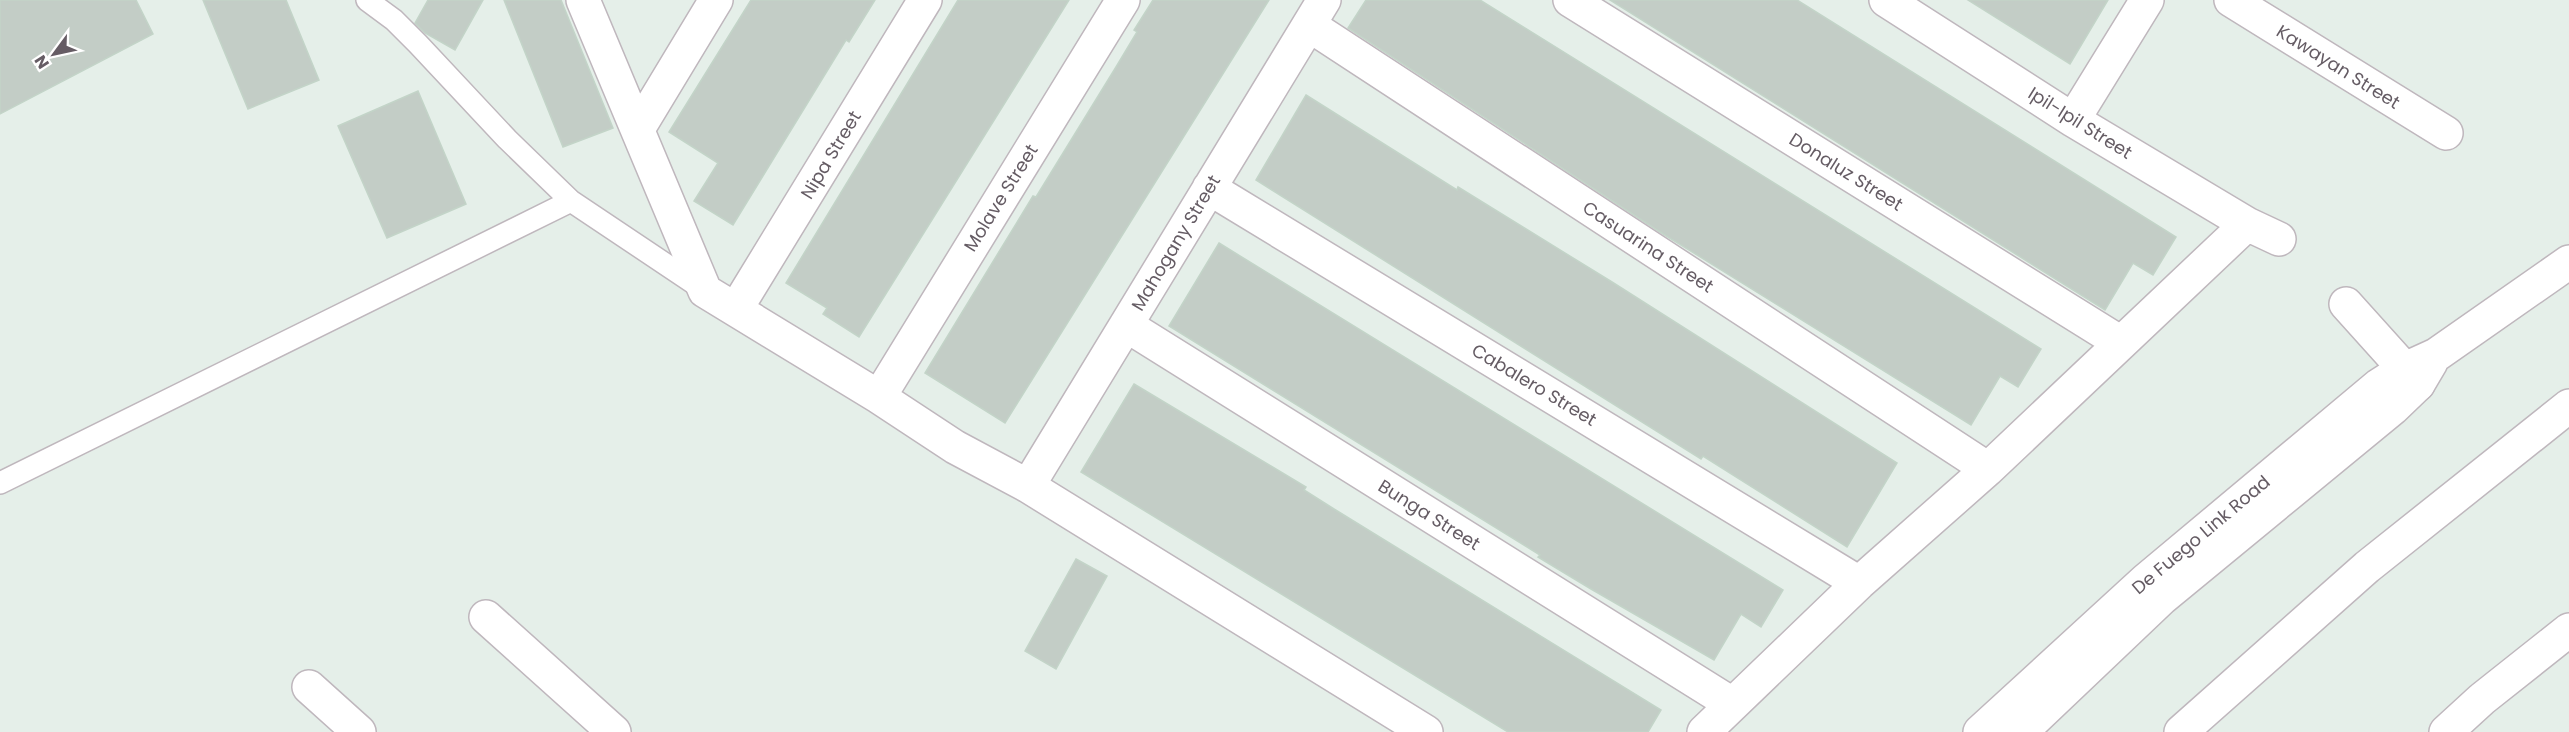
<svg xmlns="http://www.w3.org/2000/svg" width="2569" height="732" font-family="Poppins,sans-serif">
<rect width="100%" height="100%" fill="#e5efe9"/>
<path fill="#c3cdc6" stroke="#c3d4c8" stroke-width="1.5" d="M0,0H136L153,34L0,114Z
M203,0H286L319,80L248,109Z
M428,0H483L455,50L425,33L415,23Z
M504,0H561L613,128L563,147Z
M751,0H875L849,42L846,40L733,225L694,201L718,163L669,132Z
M958,0H1069L859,337L823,314L827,308L786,283Z
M1153,0H1269L1005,423L925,373L1033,196L1036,197L1116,67L1137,32L1134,30Z
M1366,0H1480L2041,349L2018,387L2000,376L1971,425L1660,232L1348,28Z
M1610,0H1797L2176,237L2153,275L2133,263L2105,310Z
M1968,0H2108L2070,64Z
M418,91L466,204L387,238L338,126Z
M1306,95L1457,190L1458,187L1612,282L1897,463L1847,547L1703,456L1701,459L1256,180Z
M1219,243L1783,590L1761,627L1741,614L1714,660L1591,589L1538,557L1540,555L1169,326Z
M1134,384L1306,487L1304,490L1334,509L1661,710L1648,732H1508L1081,472Z
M1076,559L1107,576L1056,669L1025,651Z"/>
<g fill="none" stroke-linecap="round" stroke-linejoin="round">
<defs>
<path id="service" d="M367,0L394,20L418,44L507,139L571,201L704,290
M0,483L571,201"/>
<path id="minor" d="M583,0L705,291L879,397L955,447L1028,486L1426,732
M1570,0L2121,343
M1886,0L2073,120L2247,224L2279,239
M2231,0L2446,133
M1309,25L1988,469
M2073,120L2147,0
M638,129L716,0
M1209,188L1859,583
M2346,304L2418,384
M736,309L925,0
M1126,325L1732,704
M879,397L1123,0
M1028,486L1324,0
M486,617L614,732
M309,687L359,732
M1704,732L1859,583L1988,469L2247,224
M2181,732L2367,567L2569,406
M2446,732L2482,699L2569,630"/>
<path id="tertiary" d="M1980,732L2146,580L2378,386L2403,370L2436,355L2569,262
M2021,732L2162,598L2393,408L2418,384L2431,362"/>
</defs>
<use href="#service" stroke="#bfb7bd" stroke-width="24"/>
<use href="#minor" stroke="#bfb7bd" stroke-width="36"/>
<use href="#tertiary" stroke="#bfb7bd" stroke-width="36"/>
<use href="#service" stroke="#fff" stroke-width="21"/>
<use href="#minor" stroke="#fff" stroke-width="33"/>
<use href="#tertiary" stroke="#fff" stroke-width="33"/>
</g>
<g text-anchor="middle" stroke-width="5" stroke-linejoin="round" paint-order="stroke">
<g font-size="18" fill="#655c64" stroke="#fff">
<text transform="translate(2338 67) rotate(32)" y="6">Kawayan Street</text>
<text transform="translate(2080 123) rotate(32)" y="6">Ipil-Ipil Street</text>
<text transform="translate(831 155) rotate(-59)" y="6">Nipa Street</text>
<text transform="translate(1846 172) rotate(32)" y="6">Donaluz Street</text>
<text transform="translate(1001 198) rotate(-58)" y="6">Molave Street</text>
<text transform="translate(1176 243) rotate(-59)" y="6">Mahogany Street</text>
<text transform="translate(1648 247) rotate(33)" y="6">Casuarina Street</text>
<text transform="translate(1534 385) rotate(31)" y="6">Cabalero Street</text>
<text transform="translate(1429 515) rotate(32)" y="6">Bunga Street</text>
<text transform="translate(2201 535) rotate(-40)" y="6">De Fuego Link Road</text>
</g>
</g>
<g transform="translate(54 54) rotate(237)" stroke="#ffffff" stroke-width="4.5" paint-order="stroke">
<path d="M0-4.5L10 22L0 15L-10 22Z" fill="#655c64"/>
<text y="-9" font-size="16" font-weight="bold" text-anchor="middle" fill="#655c64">N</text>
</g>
</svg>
